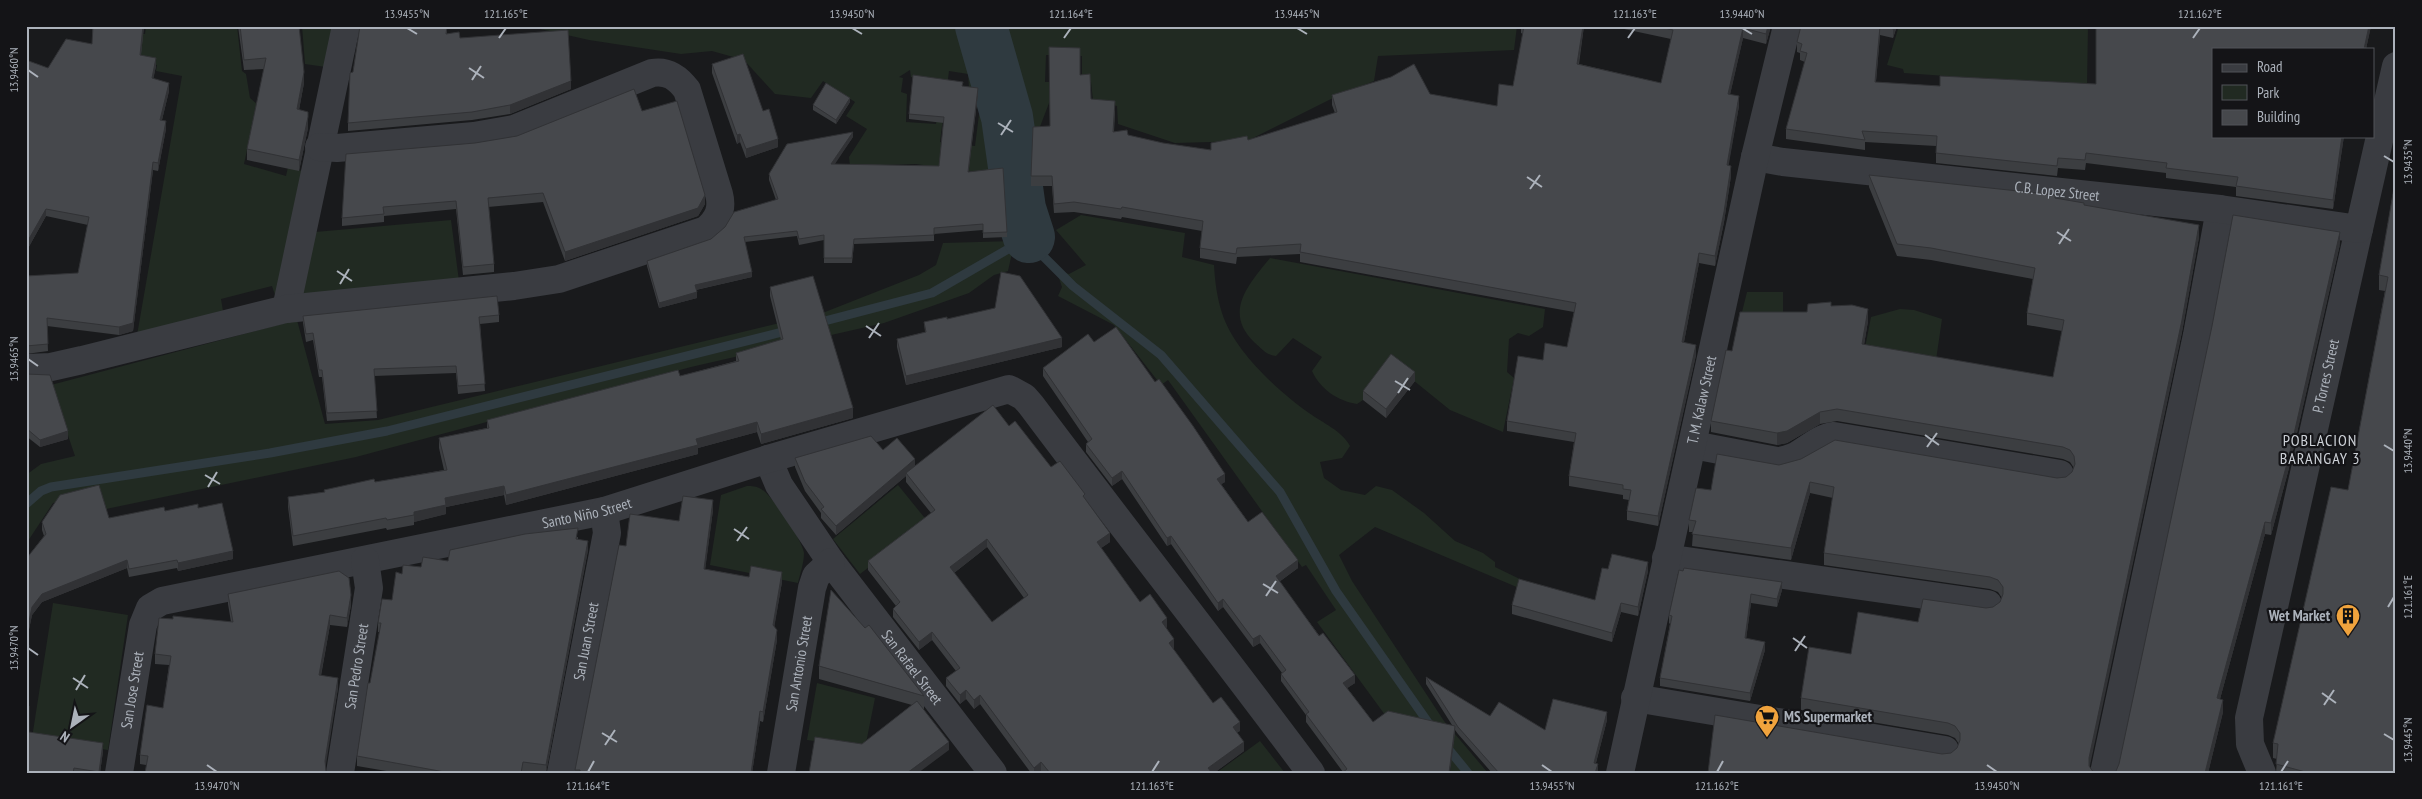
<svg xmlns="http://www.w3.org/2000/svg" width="2422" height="799" font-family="'PT Sans Narrow',sans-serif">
<rect width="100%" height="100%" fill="#191a1c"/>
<path fill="#212a22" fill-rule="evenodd" d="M146,26H237L242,71L246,74L250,98L257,104L244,164L286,176L288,167L302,171L277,301L272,286L221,299L224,317L136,341L182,76L156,71L157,65L126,59L129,33L145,34Z
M302,26H335L326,67L305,64Z
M527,26H1517L1514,50L1378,56L1374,81L1331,99L1247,141L1175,143L1118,124L1117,106L1093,100L1091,82H1082V56L1046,55L1045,82H1057L1038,132L1021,134C1023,156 1027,178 1034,199C1036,205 1040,210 1041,216C1043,227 1035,232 1037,242C1040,254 1058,271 1069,274L1086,265L1056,230L1081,215L1185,233L1182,257L1214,265C1215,282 1217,297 1222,313C1234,351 1278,391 1309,413C1323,423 1342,431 1350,446L1342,458L1320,462L1324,478L1341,490L1365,495L1376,486L1392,490L1424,513L1455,541L1483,553L1495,562V567L1530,584L1519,588L1375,527L1339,555L1352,581L1444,721L1488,773H1450L1451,767L1388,719L1317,622L1336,610L1306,565L1302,567L1168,380L1161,385L1114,325L1058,296L1062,287L1058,275L1031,249L1017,250L1012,253L1008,271L994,275L969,293L884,323L691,367L356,457L106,509L101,491L53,503L26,544V475L41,464L75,456L51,385L297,320L325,424L378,420L825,312L919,275L936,265L943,243L1014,241L1021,235L1015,201L1002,172L965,171L916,164L850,166L849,157L867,129L846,116L855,102L823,81L811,98L775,94L744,60L712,51L681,54L589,40ZM910,70L911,77L933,82L939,95L936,124L906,122L907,94L901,92L903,78L899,77ZM949,71L968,74L969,88L982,91L975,146L940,142Z
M1899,26H2088L2087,86L1904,73L1903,69L1887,65Z
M451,220L459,281L310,300L298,291L315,232Z
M1270,258L1545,309L1543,327L1529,336L1518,333L1509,339L1507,372L1514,378L1503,432L1450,410L1392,363L1363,400L1357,404C1338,401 1320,389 1312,371L1322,357L1293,338L1276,356C1266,355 1262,349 1254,342C1223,312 1249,284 1270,258Z
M1747,292H1783V317L1740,320Z
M1900,309L1914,310L1942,319L1935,367L1864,353L1871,317Z
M898,485L928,522L860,574L833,539Z
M747,486C752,486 756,486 761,489C772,495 803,541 804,553C804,563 800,574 798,583L710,565L721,495Z
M53,603L128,615L108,750L32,738Z
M817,683L875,698L865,748L807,740Z
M1260,741L1285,773H1216Z"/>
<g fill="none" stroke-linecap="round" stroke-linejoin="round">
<path stroke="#2f3a40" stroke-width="9" d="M817,323L932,293L1029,237L1035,248L1073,286L1161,355L1280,492L1336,591L1432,728
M26,504L41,491L51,487L270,453L387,431L790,330
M1446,746L1468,773"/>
<path stroke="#2f3a40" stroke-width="52" d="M981,26L1007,117L1020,209L1029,237"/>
<g stroke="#3a3c41" stroke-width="28">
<path d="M286,309L346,26"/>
<path d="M26,368L51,367L82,360L286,309L514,286L559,279L706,230C718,220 723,209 719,194L687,90C678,78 668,70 652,73L514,129L474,136L337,148L319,147"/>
<path d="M1693,445L1777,461C1802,460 1811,439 1834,436L2060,474"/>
<path id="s1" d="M768,459L779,485L831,562L993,773"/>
<path d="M1666,558L1988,604"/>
<path d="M1635,698L1945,750"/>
<path id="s2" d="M119,773L143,625L150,608L162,601L604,511L768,459L1009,389L1024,397L1031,405C1123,528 1219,649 1311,773"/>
<path id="s3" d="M340,773L369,588L365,560"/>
<path id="s4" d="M561,773L607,533L604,511"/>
<path id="s5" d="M781,773L812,588L816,576L831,562"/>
<path d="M2104,773L2197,335L2220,209"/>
<path id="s6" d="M2262,773L2250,744L2249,718L2359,229"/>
</g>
<g stroke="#3a3c41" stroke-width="28">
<path id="s7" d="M1755,157L1783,162L2220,209L2359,229L2396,66"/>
<path id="s8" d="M1620,773L1755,157L1787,26"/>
</g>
</g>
<path fill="#3c3e41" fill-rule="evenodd" d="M93,26H144L141,55L156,66L153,79L169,91L162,120L166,129L158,171L153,170L133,331L119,335L47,326L48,351L26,354V276L78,273L88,225L46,216L26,252V60L48,68L92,44Z
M238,26H299L304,83L299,110L308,128L299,171L247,160V149L264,69L244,70Z
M360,26H447V34L460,38L571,89L510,114L472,120L348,131V123L353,72Z
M1521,26H1584L1579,64L1661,83L1671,39L1610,26H1771L1766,44L1743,38L1730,94L1739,106L1728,166L1731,176L1724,222L1715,266L1699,263L1684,342L1696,355L1658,526L1627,520V511L1629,500L1623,499V495L1569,486V476L1574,442L1507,431V421L1543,360L1567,347L1574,312L1300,262V254L1237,257L1236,264L1200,258V248L1202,231L1122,217L1121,219L1074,212L1054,213L1052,186H1031V176L1080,75L1091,99L1115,111L1114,132L1163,143L1211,150L1248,140L1335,113L1332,105V95L1430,94L1497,106L1513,86L1523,34L1521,33Z
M1801,26H1897L1893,38L1880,35L1876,82L1940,86L2096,84V26H2371L2366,49H2213L2344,136L2333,209L2236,196V187L2166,178V173L2086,163L2085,170L2058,168L2057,176L1936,163V146L1865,142V150L1786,139V129L1805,62L1800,60V53L1797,52V42Z
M712,64L763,111L778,147L746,158L740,142L737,144L712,73Z
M963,86L978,94L968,172L1007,232V237L983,238V230L934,234V241L854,244L852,263H824V240L799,245L797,236L745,242L752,277L696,290L697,298L659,308L647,266V261L711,239L725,227L776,200L769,180V174L853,137L834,164L939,166L944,123L909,119V114Z
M850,102L836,124L813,110V105Z
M642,111L705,204L698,216L565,261L543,202L488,207L494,264V272L463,275L456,209L384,216V222L342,226V218L475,143L517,136Z
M1869,175L2055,199L2084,205L2199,237L2182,332L2089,767L1942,754L1951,753L1957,748L1959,744L1955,738L1948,735L1801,710V698L1851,654L1918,622L1993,607L2000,602L2002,598L1998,592L1990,589L1824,565V553L1833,498L1810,493L1791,560L1692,546L1693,532H1689V520L1711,490L1779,465L2057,478L2066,477L2072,472L2074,468L2070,462L2063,459L1837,421L1820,424L1787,443L1777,445L1711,432V421L1732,351L1807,312L1831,306L1868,321L1864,345L2053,377L2062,331L2027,325V313L2033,279L1931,260L1897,256L1869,187Z
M2396,176V773H2276L2277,759L2273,758V743L2348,490L2385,291L2379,290V275Z
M2340,244L2289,468L2271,535L2265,534L2220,699L2223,712L2208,773H2114L2116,771L2119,764Z
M770,287L853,418L761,444L757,432L698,448V454L506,505L504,495L446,507V514L414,522V525L387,530L386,528L293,546L288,507V497L324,492V490L375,482L444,470L439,448V438L487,428V420L680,376L736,361V353L781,340L770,296Z
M499,315V322L480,324L485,391L458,394L456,373L374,376L377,418L327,421L322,377H319L313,340L306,342L303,323V316Z
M947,319L1062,347L906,385L897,347V339L925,332L924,322Z
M1094,342L1225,482L1221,484L1248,522L1298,568L1279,582L1355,683L1347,688L1373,722L1452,725L1426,684V677L1490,716L1545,730L1607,720L1596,763L1598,771L1597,773H1492L1458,734L1455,730V734L1343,772L1306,722V715L1281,681V674L1282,673L1260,643L1253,647L1223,607L1218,611L1171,544L1167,546L1122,479L1112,486L1086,452V444L1088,442L1043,376V368Z
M26,374L68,439L40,447L26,436Z
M1415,381L1386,418L1363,400V391Z
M1009,426L1051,467L1085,499L1110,542L1101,548L1140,602L1167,627L1166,628L1174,648L1173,649L1213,703L1240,731L1237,732L1244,751L1214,773H1043L1041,771L1039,773H1031L980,704L974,709L966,699L960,704L946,686V678L956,671L932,640L919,650L893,617V609L896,606L868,570V561L931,513L906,482V476L836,535L821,518V513L805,491L795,467V458L883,450L915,466ZM987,547L1024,598L992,622L954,573Z
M198,508L233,559L178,571L177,568L129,577L127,568L42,602L32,615L26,644V559L44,536L42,530V522L109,518L165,511Z
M713,510L705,569L749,577L782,582L774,627L777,640L763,722L760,721L752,773H575V770L626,546L679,521Z
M578,537V539L588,550L546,773H535L523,771L522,773H398L357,766V756L380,632H378V623L392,600L402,574L421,567L448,561Z
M1608,569L1648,571L1638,616L1621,612L1612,642L1512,614V605L1595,600Z
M1679,570L1782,590L1777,607L1751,603L1746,639L1765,650L1750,701L1660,686V678L1670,624L1669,623V615Z
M228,594L351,605L347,627L330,625L321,676L338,688L325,765H146L140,764V755L163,708L169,665L155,664V654L173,619L231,622L228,604Z
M819,666L924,696V709H923L949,750L862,744L912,705L819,679Z
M29,732L103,751L100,773H26Z"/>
<path fill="#313235" d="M143,26H144L140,63V55Z
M1583,26H1584L1577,73V64Z
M1768,26H1771L1766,44V34Z
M1880,26V35L1875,92V82Z
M1894,26H1897L1893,38V29Z
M2369,26H2371L2366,49H2364Z
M1743,28V38L1728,104V94Z
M156,58V66L152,86V78Z
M304,72V83L297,120V109Z
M571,81V89L510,114V105Z
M169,83V91L160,128V120Z
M978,88V94L968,177V172Z
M1739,96V106L1727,175V165Z
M850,98V102L836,124V120Z
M308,117V128L299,171V160Z
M166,121V129L158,171V163Z
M853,132V137L831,170V164Z
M740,134V142L737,144V135Z
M2342,136H2344L2333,209V200Z
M778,139V147L746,158V149Z
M153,162V170L133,331L119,335V327Z
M1731,166V176L1724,222L1715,266V256Z
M705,195V204L698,216L565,261V252Z
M46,209V216L26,252V244Z
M2199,225V237L2182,332L2089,770V758Z
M2340,232V244L2289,468L2271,535V523Z
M1699,253V263L1682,352V342Z
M752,272V277L695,290V285Z
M697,292V298L659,308V303Z
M1868,309V321L1862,356V344Z
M1062,338V347L906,385V376Z
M1696,345V355L1658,526V516Z
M1415,372V381L1386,418V409Z
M853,408V418L761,444V434Z
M1820,412V424L1787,443L1777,445V433Z
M757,422V432L698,448V454L506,505V495L696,439Z
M68,431V439L40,447V440Z
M915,459V468L906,473V476L836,535V526Z
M1122,471V479L1112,486V478Z
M1225,474V482L1217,487V479Z
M1810,482V493L1791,560V548Z
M504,486V495L446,507V514L414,522V512L445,498Z
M713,500V510L704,579V569Z
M2265,522V534L2217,710V698Z
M1110,533V542L1097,551V542Z
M1171,536V544L1167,546V538Z
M987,539V547L950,576V567Z
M588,541V550L546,773V765Z
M233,551V559L178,571V563Z
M127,560V568L42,602L32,615L26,644V636L32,607L42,594Z
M1298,560V568L1276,584V576Z
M1648,562V571L1638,616V607Z
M782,572V582L773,635V625Z
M1782,582V590L1777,607V599Z
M1751,594V603L1745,647V638Z
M351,595V605L347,627V618Z
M1223,599V607L1218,611V603Z
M1621,603V612L1612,642V633Z
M330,615V625L319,685V675Z
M1167,618V627L1162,631V622Z
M777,630V640L763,722V712Z
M932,632V640L919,650V642Z
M1260,635V643L1253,647V639Z
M1174,639V648L1169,652V643Z
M1765,642V650L1750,701V693Z
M29,645V653L26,669V661Z
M28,663V671L26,685V677Z
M1355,675V683L1343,691V683Z
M338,678V688L325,771V761Z
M966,690V699L960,704V695Z
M980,695V704L974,709V700Z
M2223,700V712L2208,773H2205Z
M760,711V721L752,773H751Z
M1607,712V720L1594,770V763Z
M1240,722V731L1233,735V727Z
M1455,726V734L1450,773H1449Z
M949,742V750L918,773H907Z
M1244,742V751L1214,773H1208V768Z
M103,743V751L100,773H99Z
M1041,762V771L1039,773H1034V768Z
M1598,764V771L1597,773H1595Z"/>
<path fill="#46484c" stroke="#313235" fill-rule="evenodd" d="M93,26H143L140,55L156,58L152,78L169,83L160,120L166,121L158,163L153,162L133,323L119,327L47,318L48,344L26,346V276L78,273L89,217L46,209L26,244V60L48,68L66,39L92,44Z
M240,26H299L304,72L297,109L308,112V117L299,160L247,149L266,58L244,60Z
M360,26H447L446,34L459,32L460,38L568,30L571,81L510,105L472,112L348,123L350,73L353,72Z
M1524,26H1583L1577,64L1661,83L1673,30L1657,26H1768L1766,34L1743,28L1728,94L1739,96L1727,165L1731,166L1724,212L1715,256L1699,253L1682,342L1696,345L1658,516L1627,511L1631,490L1623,489V485L1569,476L1576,433L1507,421L1518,356L1543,360L1545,343L1567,347L1576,303L1300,252L1301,244L1237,248L1236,254L1200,248L1203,221L1122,207L1121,209L1074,202L1054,204L1052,176H1031L1033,127L1050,126L1049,47L1080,48V75L1090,74L1091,99L1115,101L1113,132L1127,130L1128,135L1163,143L1211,150V143L1247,136L1248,140L1337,112L1332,95L1391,77L1414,64L1430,94L1497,106L1499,84L1513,86Z
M1801,26H1880L1875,82L1940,86V76L2096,84V26H2369L2364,49H2213V136H2342L2333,200L2236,186L2238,177L2166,168L2167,163L2086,153L2085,160L2058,158L2057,166L1936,153L1937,136L1862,131L1865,140L1786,129L1807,53L1800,51L1802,44L1797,42Z
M1885,26H1894L1893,29Z
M743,54L763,111L769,109L778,139L746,149L740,134L737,135L712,64Z
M913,75L963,82L962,86L978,88L968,172L1003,168L1007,232L983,233V224L934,228V235L854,239L852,258H824V235L799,239L797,231L744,237L752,272L695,285L697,292L659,303L647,261L711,239L725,227L734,212L778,199L769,174L787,144L853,132L831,164L939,166L944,117L909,114Z
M826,83L850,98L836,120L813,105Z
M634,89L642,111L677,101L705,195L698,208L565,252L543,193L488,198L494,264L463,267L456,201L383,207L384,214L342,218L346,154L475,143L517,136Z
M1869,175L2055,195V198L2084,203V205L2199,225L2182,320L2089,758V766L2094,773H1708L1715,715L1942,754L1951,753L1957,748L1960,740V733L1955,726L1948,723L1801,698L1809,647L1851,654L1858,612L1918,622L1923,599L1986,608L1993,607L2000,602L2003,594V587L1998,580L1990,577L1824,553L1834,487L1810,482L1791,548L1692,534L1696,521L1689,520L1696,488L1711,490L1717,454L1779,465L1801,459L1835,440L2057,478L2066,477L2072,472L2075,464L2074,456L2070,450L2063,447L1837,409L1820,412L1787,431L1777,433L1711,421L1726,350L1732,351L1740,312H1807L1808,304L1831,302V306L1852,305L1868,309L1862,344L2053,377L2064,320L2027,313L2035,268L1931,248L1897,244Z
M2396,176V773H2309L2276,764L2278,744L2273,743L2331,487L2348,490L2388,277L2379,275Z
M2233,215L2340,232L2289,456L2271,523L2265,522L2217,698L2223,700L2205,773H2114L2116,771L2119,764L2212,326Z
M1001,272L1020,276L1062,338L906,376L897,339L926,332L924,322L947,317V319L995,308Z
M813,276L853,408L761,434L757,422L696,439L698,445L506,495L504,486L445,498L446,505L414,512V515L387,520L386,518L293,536L288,497L325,492L324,490L374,479L375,482L447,470L439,438L489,428L487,420L678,370L680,376L739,361L736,353L783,339L770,287Z
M497,296L499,315L479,317L485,384L458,386L456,366L374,369L377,411L327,413L322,370H319L313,333L306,334L303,316Z
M1116,327L1155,382L1159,379L1193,426L1225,474L1217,479L1248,522L1262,512L1298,560L1276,576L1319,636L1323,633L1355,675L1343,683L1373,722L1388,711L1455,726L1449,773H1342L1347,769L1306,714L1309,712L1281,674L1286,670L1260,635L1253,639L1223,599L1218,603L1171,536L1167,538L1122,471L1112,478L1086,444L1092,439L1043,368L1088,334L1094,342Z
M1391,354L1415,372L1386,409L1363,391Z
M26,374L50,375L68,431L40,440L26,428Z
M993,405L1009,426L1015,421L1051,467L1060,461L1085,494L1083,496L1110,533L1097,542L1140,602L1150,594L1167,618L1162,622L1174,639L1169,643L1213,703L1221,697L1240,722L1233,727L1244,742L1208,768L1212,773H1050L1041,762L1034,768L980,695L974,700L966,690L960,695L946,678L960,668L932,632L919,642L893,609L900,602L868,561L935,510L906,473ZM987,539L1028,595L992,622L950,567Z
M871,436L883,450L897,438L915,459L836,526L821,509L824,507L805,482L795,458Z
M99,485L109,518L164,507L165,511L198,504V508L222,503L233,551L178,563L177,560L129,569L127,560L42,594L32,607L26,636V559L46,534L42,522L60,495Z
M683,496L713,500L704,569L749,577L751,566L782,572L773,625L777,630L763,712L760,711L751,773H580V770H575L619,545L626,546L630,514L679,521Z
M578,528L576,539L588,541L546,765L523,762L521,773H450L357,756L368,683H370L381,623H378L382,599L392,600L396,572L402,574L403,565L421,567L423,557L448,561L450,550L525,534Z
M1612,554L1648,562L1638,607L1621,603L1612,633L1512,605L1519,579L1595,600L1602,568L1608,569Z
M1684,568L1782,582L1777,599L1751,594L1745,638L1765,642L1750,693L1660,678L1672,616L1669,615L1679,570L1683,571Z
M339,571L349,578L351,595L347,618L330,615L319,675L338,678L325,761L326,771V773H145L148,756L140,755L147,705L163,708L171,656L155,654L159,618L173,619V616L233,622L228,594Z
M831,590L865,628L869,625L924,696L819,666Z
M26,645H29L26,661Z
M26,663H28L26,677Z
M1426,677L1490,716L1499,702L1545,730L1553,699L1607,712L1594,763L1598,764L1595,773H1499L1458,727Z
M917,701L949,742L907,773H809L815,737L862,744Z
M26,706H29V732L103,743L99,772L74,768L73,773H26Z"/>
<path fill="none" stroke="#acb2bb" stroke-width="2" d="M407,28L417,34M852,28L862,34M1297,28L1307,34M1742,28L1752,34M499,38L506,28M1064,38L1071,28M1628,38L1635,28M2193,38L2200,28M469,68L484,78M28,70L38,77M472,80L481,66M998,123L1013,132M1001,135L1011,120M2384,156L2394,162M1527,177L1542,187M1530,189L1540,175M2057,232L2071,241M2059,244L2069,229M337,271L352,281M340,284L349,269M866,326L881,336M869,338L879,323M28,359L38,366M1395,381L1410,390M1398,393L1408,378M1925,435L1939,445M2384,445L2394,451M1927,447L1937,433M205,475L220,484M208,487L217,472M734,529L749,539M737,541L747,527M1263,584L1278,593M1266,596L1276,581M2388,607L2394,597M1793,638L1807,648M28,648L38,655M1795,651L1805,636M73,678L88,688M76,690L85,675M2322,693L2336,703M2324,705L2334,690M602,733L617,742M2384,734L2394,740M605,745L615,730M207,765L217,772M1542,765L1552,772M1987,765L1997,772M588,772L594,761M1152,772L1159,761M1717,772L1723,761M2281,772L2288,761"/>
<defs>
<symbol id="building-pin" viewBox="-11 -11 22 30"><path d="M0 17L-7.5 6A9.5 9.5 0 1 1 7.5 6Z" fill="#f0a33d" stroke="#141417"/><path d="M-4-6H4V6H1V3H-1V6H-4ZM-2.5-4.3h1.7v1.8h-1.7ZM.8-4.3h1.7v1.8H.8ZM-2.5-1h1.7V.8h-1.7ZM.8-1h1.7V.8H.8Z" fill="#111"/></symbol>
<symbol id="supermarket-pin" viewBox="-11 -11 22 30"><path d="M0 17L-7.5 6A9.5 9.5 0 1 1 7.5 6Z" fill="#f0a33d" stroke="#141417"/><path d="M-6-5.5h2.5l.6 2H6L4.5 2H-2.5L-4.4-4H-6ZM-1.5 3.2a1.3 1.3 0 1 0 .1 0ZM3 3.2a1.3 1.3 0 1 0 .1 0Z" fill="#111"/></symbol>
</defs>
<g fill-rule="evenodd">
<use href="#building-pin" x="2334" y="602" width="28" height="38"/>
<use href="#supermarket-pin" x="1753" y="703" width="28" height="38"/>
</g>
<g text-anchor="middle" stroke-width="4.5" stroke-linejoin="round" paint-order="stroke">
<g font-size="15" fill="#acb2bb" stroke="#141417">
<text dy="5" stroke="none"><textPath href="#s7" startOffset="304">C.B. Lopez Street</textPath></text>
<text dy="5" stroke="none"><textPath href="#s6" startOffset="408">P. Torres Street</textPath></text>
<text dy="5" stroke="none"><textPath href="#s8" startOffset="382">T. M. Kalaw Street</textPath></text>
<text dy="5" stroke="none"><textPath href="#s2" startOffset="616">Santo Niño Street</textPath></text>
<text dy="5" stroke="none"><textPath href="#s4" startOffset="134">San Juan Street</textPath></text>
<text dy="5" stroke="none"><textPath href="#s5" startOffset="111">San Antonio Street</textPath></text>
<text dy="5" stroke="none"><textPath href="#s3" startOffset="108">San Pedro Street</textPath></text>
<text dy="5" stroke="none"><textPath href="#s1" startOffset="254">San Rafael Street</textPath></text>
<text dy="5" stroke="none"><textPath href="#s2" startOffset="84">San Jose Street</textPath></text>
</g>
<g font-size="15" font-weight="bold" fill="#acb2bb" stroke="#141417" text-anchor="end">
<text x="2330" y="621">Wet Market</text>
<text x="1784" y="722" text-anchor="start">MS Supermarket</text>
</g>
<g font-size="16" letter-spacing="1" fill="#cdd1d7" stroke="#141417">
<text x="2320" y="446">POBLACION<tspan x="2320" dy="18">BARANGAY 3</tspan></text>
</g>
</g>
<rect width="2422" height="799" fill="none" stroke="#141417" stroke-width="55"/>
<rect x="2212" y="48" width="162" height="90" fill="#141417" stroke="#515359"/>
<rect x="2222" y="64" width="25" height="8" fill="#3a3c41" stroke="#515359"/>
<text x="2257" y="72" font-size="15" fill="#acb2bb">Road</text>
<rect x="2222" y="85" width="25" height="15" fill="#212a22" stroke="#515359"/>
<text x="2257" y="98" font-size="15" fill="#acb2bb">Park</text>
<rect x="2222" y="110" width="25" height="15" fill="#46484c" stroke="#515359"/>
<text x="2257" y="122" font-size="15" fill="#acb2bb">Building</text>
<g transform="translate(72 726) rotate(213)" stroke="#141417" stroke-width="4" paint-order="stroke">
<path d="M0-4L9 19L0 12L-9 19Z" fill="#acb2bb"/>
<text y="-8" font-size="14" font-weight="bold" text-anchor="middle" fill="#acb2bb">N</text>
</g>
<rect x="28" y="28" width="2366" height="744" fill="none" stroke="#acb2bb" stroke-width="2"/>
<g font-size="12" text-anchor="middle" fill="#acb2bb">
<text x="407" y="18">13.9455°N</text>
<text x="506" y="18">121.165°E</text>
<text x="852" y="18">13.9450°N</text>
<text x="1071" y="18">121.164°E</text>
<text x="1297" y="18">13.9445°N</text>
<text x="1635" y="18">121.163°E</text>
<text x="1742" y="18">13.9440°N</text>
<text x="2200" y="18">121.162°E</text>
<text transform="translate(14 70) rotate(-90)" y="4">13.9460°N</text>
<text transform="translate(2408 162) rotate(-90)" y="4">13.9435°N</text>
<text transform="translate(14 359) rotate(-90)" y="4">13.9465°N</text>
<text transform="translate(2408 451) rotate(-90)" y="4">13.9440°N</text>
<text transform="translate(2408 597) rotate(-90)" y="4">121.161°E</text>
<text transform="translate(14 648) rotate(-90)" y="4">13.9470°N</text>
<text transform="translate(2408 740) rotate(-90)" y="4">13.9445°N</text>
<text x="217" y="790">13.9470°N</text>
<text x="588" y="790">121.164°E</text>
<text x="1152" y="790">121.163°E</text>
<text x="1552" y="790">13.9455°N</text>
<text x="1717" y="790">121.162°E</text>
<text x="1997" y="790">13.9450°N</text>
<text x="2281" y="790">121.161°E</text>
</g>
</svg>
